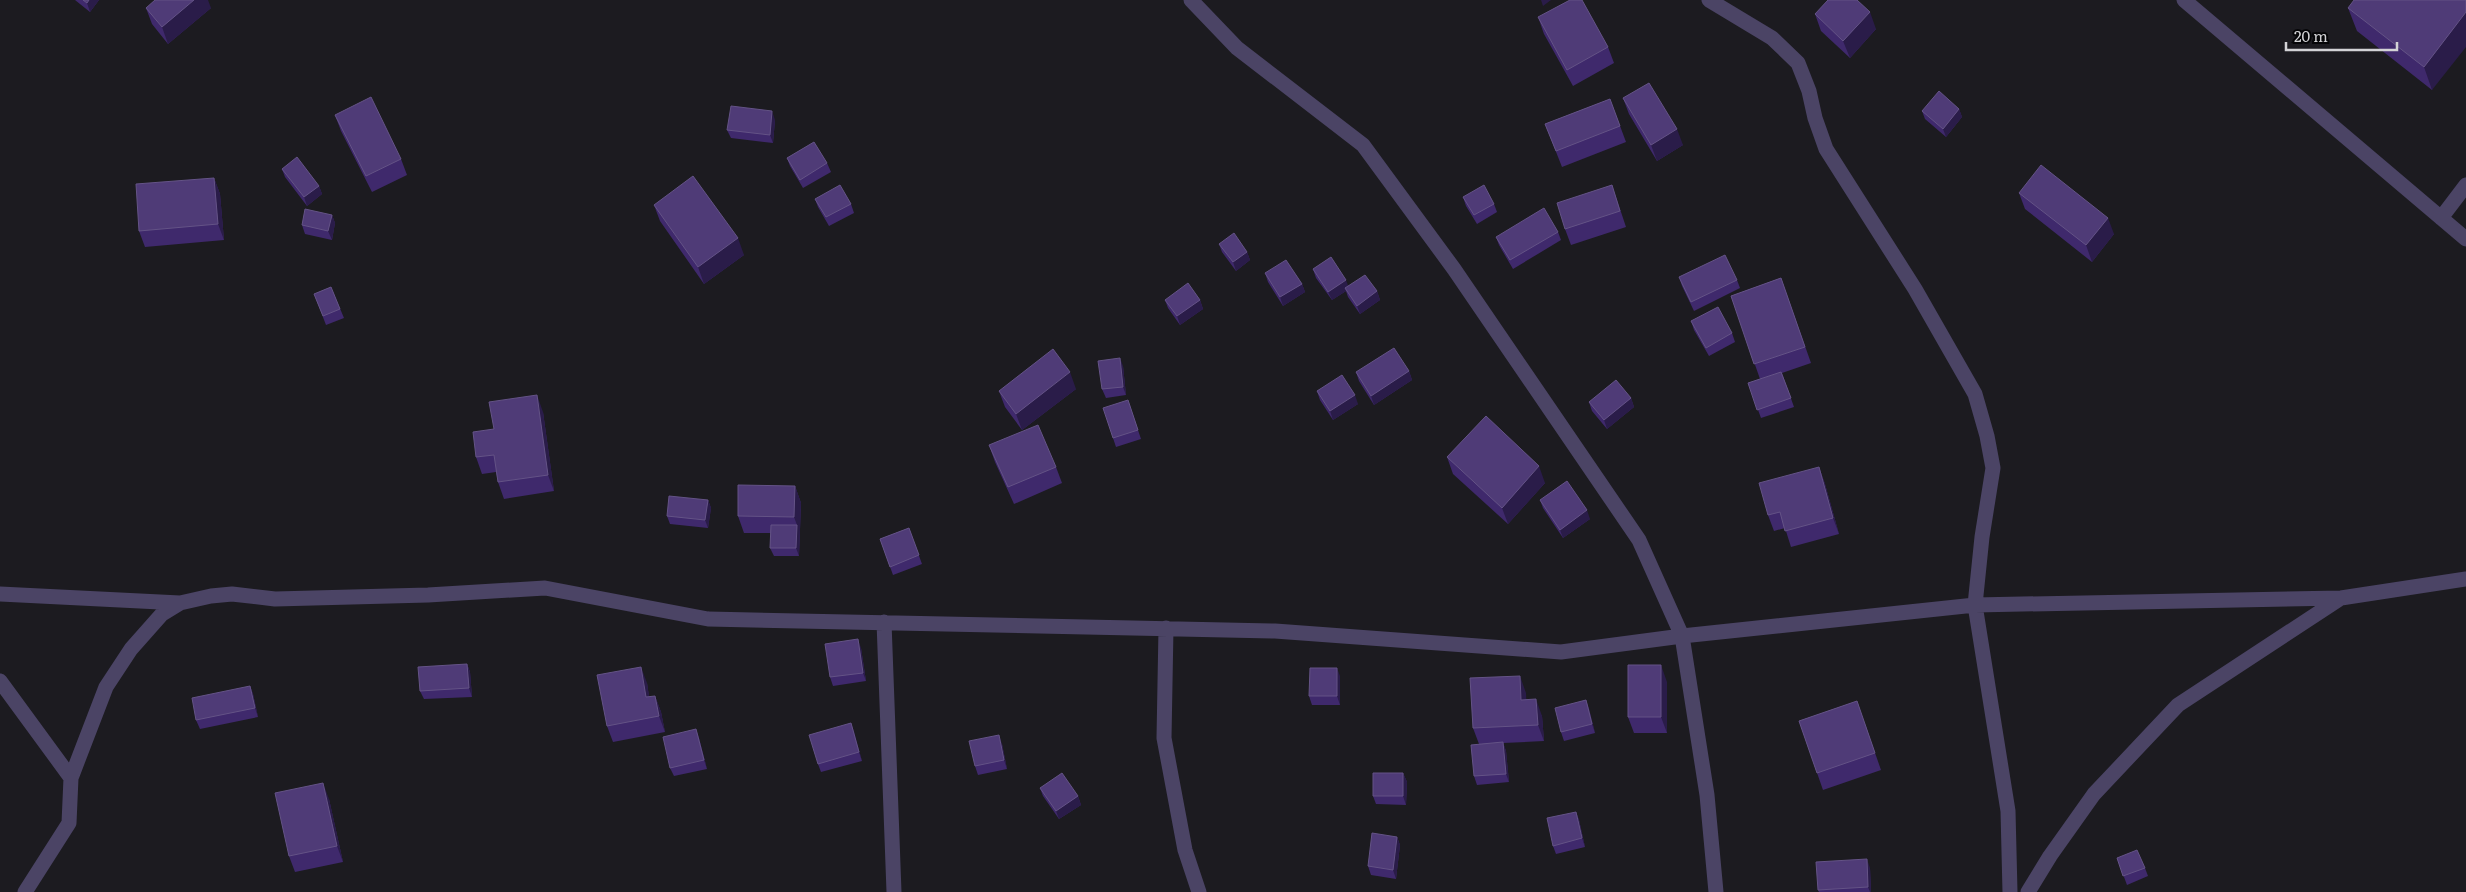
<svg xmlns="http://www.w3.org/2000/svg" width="2466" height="892" font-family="Literata,serif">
<rect width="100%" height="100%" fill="#1c1b20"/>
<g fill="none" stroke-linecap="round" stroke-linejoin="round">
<path stroke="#4b4465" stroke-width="15" d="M1191,0L1237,48L1363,145L1454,269L1639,540L1682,636L1707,795L1716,892
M1709,0L1772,38L1798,63L1809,91L1815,118L1826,149L1915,289L1975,394L1987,436L1993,468L1982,537L1975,605L2008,811L2010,892
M2184,0L2466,239
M2441,218L2466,185
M0,594L180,603
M884,622L894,892
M1166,628L1164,738L1185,850L1199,892
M0,681L71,778
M25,892L69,823L71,778L106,687L131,649L162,614L180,603L211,596L232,594L275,599L428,595L545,588L708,619L1275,631L1561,652L1682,636L1975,605L2341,598L2466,579
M2028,892L2050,856L2094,794L2178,705L2341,598"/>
</g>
<path fill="#3f296c" d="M75,0H99L90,12Z
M2466,0L2432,90L2357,31L2348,8Z
M146,8H211L168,44L152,24Z
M1815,14L1876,29L1850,58L1821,31Z
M1538,17L1608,47L1614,63L1573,86L1544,34Z
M1623,98L1683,145L1657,161L1629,114Z
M1610,99L1626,142L1562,167L1545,124Z
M1959,109L1962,117L1946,137L1925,119L1922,111Z
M335,115L401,159L407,175L372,192L341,131Z
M775,120L773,143L731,138L727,130Z
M787,158L827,163L831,172L803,188L790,166Z
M282,169L319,186L322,194L307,206L285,177Z
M214,178L220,194L224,240L145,247L139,231Z
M1612,185L1626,227L1571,245L1565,229Z
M2019,193L2114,234L2092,262L2025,209Z
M1463,197L1494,204L1497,212L1477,224L1466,206Z
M815,199L851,204L854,213L829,226L818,207Z
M654,205L744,255L704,284L660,221Z
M332,215L335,223L332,240L305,234L302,225Z
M1558,232L1561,240L1513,269L1499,245L1496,237Z
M1219,244L1247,252L1250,260L1236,271L1222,252Z
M1313,269L1348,286L1377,291L1380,300L1360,314L1348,297L1346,291L1332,300L1316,278Z
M1265,273L1302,284L1305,292L1283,306L1268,282Z
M1679,277L1737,280L1740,288L1694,311L1682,286Z
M1781,278L1811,363L1782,373L1794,407L1761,418L1748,383L1760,379L1731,296Z
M331,287L344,318L326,325L314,294Z
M1165,300H1200L1203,309L1180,325L1168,308Z
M1691,321L1732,333L1735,342L1709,356L1694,330Z
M1123,366L1126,395L1106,398L1102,389Z
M1409,371L1412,380L1374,405L1359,381L1356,372Z
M1076,389L1022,430L1005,407L999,391Z
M1317,391L1358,404L1333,420L1320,400Z
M1631,398L1634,407L1607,429L1592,411L1589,402Z
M1128,400L1141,439L1116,447L1113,438Z
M543,412L554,491L504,499L498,482L496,472L482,474L476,457L494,429Z
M989,445L1056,467L1062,483L1014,504L995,462Z
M1447,457L1545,483L1508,524L1453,474Z
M1819,467L1825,484L1839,534L1791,547L1785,528L1774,531L1768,515Z
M795,486L801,503L799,556H774L770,548L771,533H744L738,516Z
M708,500L711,508L708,528L670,524L667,516Z
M1540,500L1590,519L1563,538L1543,508Z
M909,528L922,564L893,575L880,539Z
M861,648L866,681L833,686L830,677Z
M467,664L470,672L472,697L424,699L420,691Z
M1340,676V705H1312L1309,696Z
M1667,682V733H1634L1628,717Z
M647,683L649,697L655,696L661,712L665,732L613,742L607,726Z
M250,686L253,694L258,717L200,729L196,720Z
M1526,693V699L1542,716L1544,741L1503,743L1506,751L1509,782L1477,785L1474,776L1479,744L1473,728Z
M1586,700L1589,709L1595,733L1564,741L1561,732Z
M1857,701L1881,770L1823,790L1799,721Z
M851,723L862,761L821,772L818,764Z
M696,729L699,738L707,769L674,776L670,768Z
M1002,744L1007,769L978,775L975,766Z
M1403,773L1407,782L1406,805L1376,804L1373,796Z
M1040,788L1078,796L1081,805L1059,819L1043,796Z
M329,799L343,862L295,872L289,856Z
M1576,812L1579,820L1585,847L1556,854L1553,846Z
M1397,837L1400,845L1396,879L1371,875L1368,866Z
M2117,858L2145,868L2148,876L2127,885Z
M1870,868L1871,892H1819L1818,890Z"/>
<path fill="#2a1c49" d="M89,0H99L90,12L87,3Z
M194,0H208L211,8L168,44L162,27Z
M1541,0H1551L1543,6Z
M1870,12L1876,29L1850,58L1843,41Z
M2466,12V47L2432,90L2424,67Z
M1959,109L1962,117L1946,137L1943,129Z
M772,111L775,120L773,143L770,135Z
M1677,129L1683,145L1657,161L1651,145Z
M214,178L220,194L224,240L218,224Z
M319,186L322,194L307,206L304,197Z
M332,215L335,223L332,240L328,231Z
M2108,218L2114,234L2092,262L2086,245Z
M738,238L744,255L704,284L698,267Z
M1247,252L1250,260L1236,271L1233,262Z
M1346,280L1349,288H1345L1346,291L1332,300L1328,292Z
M1302,284L1305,292L1283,306L1280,297Z
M1377,291L1380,300L1360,314L1357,306Z
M1200,300L1203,309L1180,325L1177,316Z
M1120,358L1123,366L1126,395L1123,387Z
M1409,371L1412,380L1374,405L1371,396Z
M1070,372L1076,389L1022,430L1016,414Z
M537,395L543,412L554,491L548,475Z
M1355,395L1358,404L1333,420L1330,411Z
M1631,398L1634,407L1607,429L1604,420Z
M1539,466L1545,483L1508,524L1502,508Z
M1819,467L1825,484L1839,534L1833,518Z
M795,486L801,503L799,556L796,548L797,525L794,517Z
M708,500L711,508L708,528L705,520Z
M1587,510L1590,519L1563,538L1560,530Z
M858,639L861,648L866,681L863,673Z
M467,664L470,672L472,697L469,688Z
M1661,665L1667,682V733L1661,717Z
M641,667L647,683L652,714L646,697Z
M1337,668L1340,676V705L1337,696Z
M1520,676L1526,693L1527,716L1521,700Z
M250,686L253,694L258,717L255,708Z
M655,696L661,712L665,732L659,716Z
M1536,699L1542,716L1544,741L1538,725Z
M1586,700L1589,709L1595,733L1592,724Z
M851,723L854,731L862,761L859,752Z
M696,729L699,738L707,769L704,760Z
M999,735L1002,744L1007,769L1004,760Z
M1503,742L1506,751L1509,782L1506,774Z
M1403,773L1407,782L1406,805L1403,796Z
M323,783L329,799L343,862L337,846Z
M1078,796L1081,805L1059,819L1056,811Z
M1576,812L1579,820L1585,847L1582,838Z
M1397,837L1400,845L1396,879L1393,870Z
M1867,859L1870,868L1871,892H1870L1868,887Z"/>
<path fill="#4f3b77" stroke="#645386" d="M83,0H89L87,3Z
M155,0H194L162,27L146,8Z
M1570,0H1582L1608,47L1567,70L1538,17Z
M1828,0H1857L1870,12L1843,41L1815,14Z
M2354,0H2466V12L2424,67L2348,8Z
M1649,83L1677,129L1651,145L1623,98Z
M1939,91L1959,109L1943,129L1922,111Z
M371,97L401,159L366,176L335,115Z
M1610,99L1620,126L1556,151L1545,124Z
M731,106L772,111L770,135L727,130Z
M814,142L827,163L800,180L787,158Z
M297,157L319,186L304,197L282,169Z
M2041,165L2108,218L2086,245L2019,193Z
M693,176L738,238L698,267L654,205Z
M214,178L218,224L139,231L136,184Z
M840,185L851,204L826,217L815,199Z
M1484,185L1494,204L1474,215L1463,197Z
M1612,185L1620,211L1565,229L1557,203Z
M1544,208L1558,232L1510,260L1496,237Z
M305,209L332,215L328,231L302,225Z
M1234,233L1247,252L1233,262L1219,244Z
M1725,255L1737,280L1691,302L1679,277Z
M1331,257L1346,280L1328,292L1313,269Z
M1286,260L1302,284L1280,297L1265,273Z
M1365,275L1377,291L1357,306L1345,288Z
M1781,278L1805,347L1754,364L1731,296Z
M1188,283L1200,300L1177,316L1165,300Z
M331,287L340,309L323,316L314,294Z
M1718,307L1732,333L1706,348L1691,321Z
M1394,348L1409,371L1371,396L1356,372Z
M1053,349L1070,372L1016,414L999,391Z
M1120,358L1123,387L1102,389L1098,361Z
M1781,372L1791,398L1757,410L1748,383Z
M1342,375L1355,395L1330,411L1317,391Z
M1616,380L1631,398L1604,420L1589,402Z
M537,395L548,475L498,482L494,455L476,457L473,432L494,429L489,402Z
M1128,400L1138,430L1113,438L1103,408Z
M1486,416L1539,466L1502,508L1447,457Z
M1038,425L1056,467L1008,487L989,445Z
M1819,467L1833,518L1785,531L1780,512L1768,515L1759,483Z
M1567,481L1587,510L1560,530L1540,500Z
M738,485L795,486L794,517L738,516Z
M669,496L708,500L705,520L667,516Z
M771,525H797L796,548H770Z
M909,528L919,555L890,567L880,539Z
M858,639L863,673L830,677L825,644Z
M467,664L469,688L420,691L418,667Z
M1628,665H1661V717H1628Z
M641,667L646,697L655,696L659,716L607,726L597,675Z
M1310,668H1337V696H1309Z
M1520,676L1521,700L1536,699L1538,725L1473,728L1470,678Z
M250,686L255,708L196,720L192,698Z
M1586,700L1592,724L1561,732L1555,708Z
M1857,701L1875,753L1817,773L1799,721Z
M851,723L859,752L818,764L809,735Z
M696,729L704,760L670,768L663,737Z
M999,735L1004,760L975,766L969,741Z
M1503,742L1506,774L1474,776L1471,745Z
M1062,773L1078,796L1056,811L1040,788Z
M1373,773H1403V796H1373Z
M323,783L337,846L289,856L275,793Z
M1576,812L1582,838L1553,846L1547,818Z
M1372,833L1397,837L1393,870L1368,866Z
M2137,850L2145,868L2123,876L2117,858Z
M1867,859L1868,887L1818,890L1816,862Z"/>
<path d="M2286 42v8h111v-8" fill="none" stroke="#d3d3d6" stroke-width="2.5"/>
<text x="2294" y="42" font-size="15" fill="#d3d3d6" stroke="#060608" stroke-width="4" paint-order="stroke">20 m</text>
</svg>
